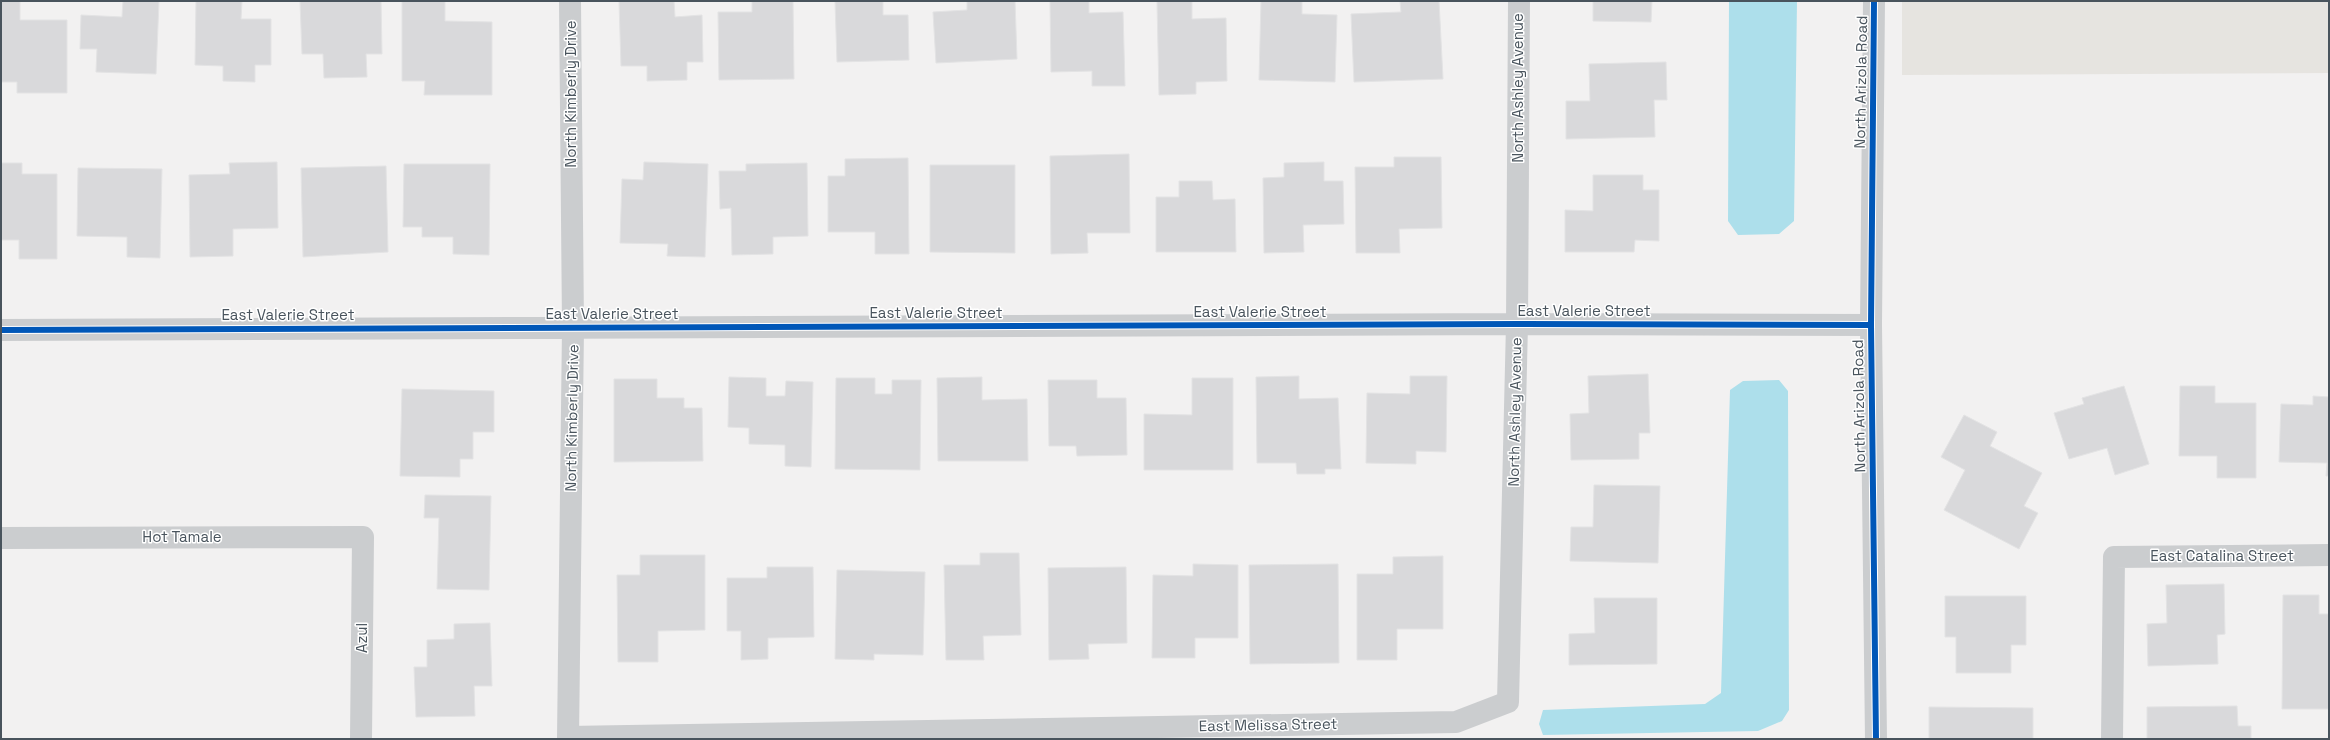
<svg xmlns="http://www.w3.org/2000/svg" width="2330" height="740" font-family="'Space Grotesk',sans-serif">
<rect width="100%" height="100%" fill="#f2f1f1"/>
<path fill="#e6e4e0" d="M1902,1H2329V73L1902,75Z"/>
<path fill="#addfeb" d="M1729,1H1797L1794,221L1779,234L1738,235L1728,221Z
M1779,380L1788,391L1789,710L1782,721L1758,731L1543,735L1539,724L1543,710L1705,704L1721,693L1730,390L1743,381Z"/>
<path fill="#d9d9db" stroke="#e3e3e4" d="M1,1H20V20H67V93H17V82H1Z
M123,1H159L156,74L96,72L97,49H80L81,15L122,17Z
M196,1H242L241,19H271V65H255V82L223,81V66L195,65Z
M300,1H381L382,54H366L367,77L324,78L323,54H302Z
M402,1H445V21L492,22V95H424L425,81H402Z
M619,1H674L675,17L702,15L703,62H687V80L647,81V66H621Z
M752,1H793L794,79L719,80L718,12H752Z
M835,1H883V15H908L909,60L837,62Z
M967,1H1015L1017,59L936,63L933,12L967,10Z
M1050,1H1089V13L1123,12L1125,86H1092V71L1051,72Z
M1157,1H1192V19L1226,18L1227,81L1196,82V94L1159,95Z
M1261,1H1302V14L1337,15L1335,82L1259,80Z
M1400,1H1439L1443,79L1354,82L1351,14L1401,12Z
M1593,1H1652L1651,22L1593,21Z
M1666,62L1667,100H1654L1655,137L1566,139V101H1590L1589,64Z
M1129,154L1130,233H1087L1088,253L1051,254L1050,156Z
M1394,157H1441L1442,228L1399,229L1400,253H1356L1355,167H1394Z
M908,158L909,254H875V232H828V176H845V159Z
M277,162L278,228L233,229V256L190,257L189,175L230,174L229,163Z
M644,162L708,164L705,257L667,256L668,244L620,243L622,179L643,180Z
M1324,162V181H1343L1344,224L1303,225L1304,252L1264,253L1263,178L1284,177V163Z
M1,163H22V174H57V259H19V240H1Z
M807,163L808,236L773,237V254L732,255L731,208L720,209L719,171H746V164Z
M404,164H490L489,255L453,254V237H422V227H403Z
M930,165H1015V253L930,252Z
M386,166L388,252L303,257L301,168Z
M78,168L162,169L160,258L127,257V237L77,236Z
M1593,175H1643V190H1659V241L1635,240L1634,252H1565V210L1593,211Z
M1179,181H1212L1213,200L1235,199L1236,252H1156V197H1179Z
M1648,374L1650,433H1639V459L1571,460L1570,414L1589,413L1588,376Z
M1299,376V399L1338,398L1341,469H1325V474H1297L1296,463H1257L1256,377Z
M1410,376H1447L1446,452L1416,451V464L1366,463L1367,393L1410,394Z
M729,377L766,378V396H785L786,381L813,382L811,467L785,466V445L749,444V428L728,427Z
M982,377V400L1027,399L1028,461H938L937,378Z
M836,378H875V394H892V380H921L920,470L835,469Z
M1192,378H1233V470H1144V414L1192,415Z
M614,379H657V398H684V408H702L703,461L614,462Z
M1048,380H1097V398H1126L1127,455L1077,456L1076,446H1049Z
M2124,386L2149,464L2115,475L2107,448L2069,459L2054,413L2084,404L2082,398Z
M2180,386H2215V403H2256V478H2217V456H2179Z
M402,389L494,391V432H473V459H460V477L400,476Z
M2313,396L2329,397V476H2326L2327,463L2279,462L2281,404L2313,405Z
M1964,415L1997,432L1990,446L2042,473L2024,506L2038,513L2019,549L1944,510L1965,470L1941,457Z
M1594,485L1660,486L1658,563L1570,561L1571,527H1593Z
M425,495L491,496L489,590L437,589L439,518H424Z
M980,553H1019L1021,635L983,636L984,660H946L944,565H980Z
M640,555H705V630L658,631V662H618L617,575H640Z
M1443,556V629H1397V660H1357V574H1393V557Z
M1193,564L1238,565V638H1195V658H1152L1153,575L1193,576Z
M1338,564L1339,663L1250,664L1249,565Z
M767,567H813L814,637L768,638V659L741,660V631H727V578H767Z
M1126,567L1127,643L1088,644L1089,659L1049,660L1048,568Z
M837,570L925,572L923,655L874,654V660L835,659Z
M2224,584L2225,634L2217,635L2218,664L2148,666L2147,624L2167,623L2166,585Z
M2283,595H2319V614H2329V709H2282Z
M1945,596H2026V645H2011V673H1956V637H1945Z
M1594,598H1657V664L1569,665V634L1595,633Z
M490,623L492,686H474L475,716L416,717L414,667H427V640L454,639V624Z
M2237,706L2238,726H2251V739H2147V707Z
M1929,707L2033,708V739H1929Z"/>
<g fill="none" stroke-linecap="round" stroke-linejoin="round">
<path stroke="#cbcdcf" stroke-width="22" d="M1874,1L1871,325L1876,739
M1,330L1517,324L1871,325
M1,538L363,537L361,739
M568,737L1456,722L1508,702L1517,324L1519,1
M568,739L573,327L570,1
M2112,739L2114,557L2329,555"/>
<defs>
<path id="cycleway" d="M1874,1L1871,325L1876,739
M1,330L1517,324L1871,325"/>
</defs>
<use href="#cycleway" stroke="#fff" stroke-width="8"/>
<use href="#cycleway" stroke="#0057b8" stroke-width="6"/>
</g>
<g text-anchor="middle" stroke-width="3" stroke-linejoin="round" paint-order="stroke">
<g font-size="15" fill="#49545d" stroke="#fff">
<text transform="translate(1861 82) rotate(-89)" y="5">North Arizola Road</text>
<text transform="translate(1518 88) rotate(-90)" y="5">North Ashley Avenue</text>
<text transform="translate(571 94) rotate(-90)" y="5">North Kimberly Drive</text>
<text x="1584" y="316">East Valerie Street</text>
<text x="1260" y="317">East Valerie Street</text>
<text x="936" y="318">East Valerie Street</text>
<text x="612" y="319">East Valerie Street</text>
<text x="288" y="320">East Valerie Street</text>
<text transform="translate(1859 406) rotate(-91)" y="5">North Arizola Road</text>
<text transform="translate(1515 412) rotate(-89)" y="5">North Ashley Avenue</text>
<text transform="translate(572 418) rotate(-89)" y="5">North Kimberly Drive</text>
<text x="182" y="542">Hot Tamale</text>
<text x="2222" y="561">East Catalina Street</text>
<text transform="translate(362 638) rotate(-90)" y="5">Azul</text>
<text transform="translate(1268 725) rotate(-1)" y="5">East Melissa Street</text>
</g>
</g>
<rect width="2330" height="740" fill="none" stroke="#49545d" stroke-width="4"/>
</svg>
